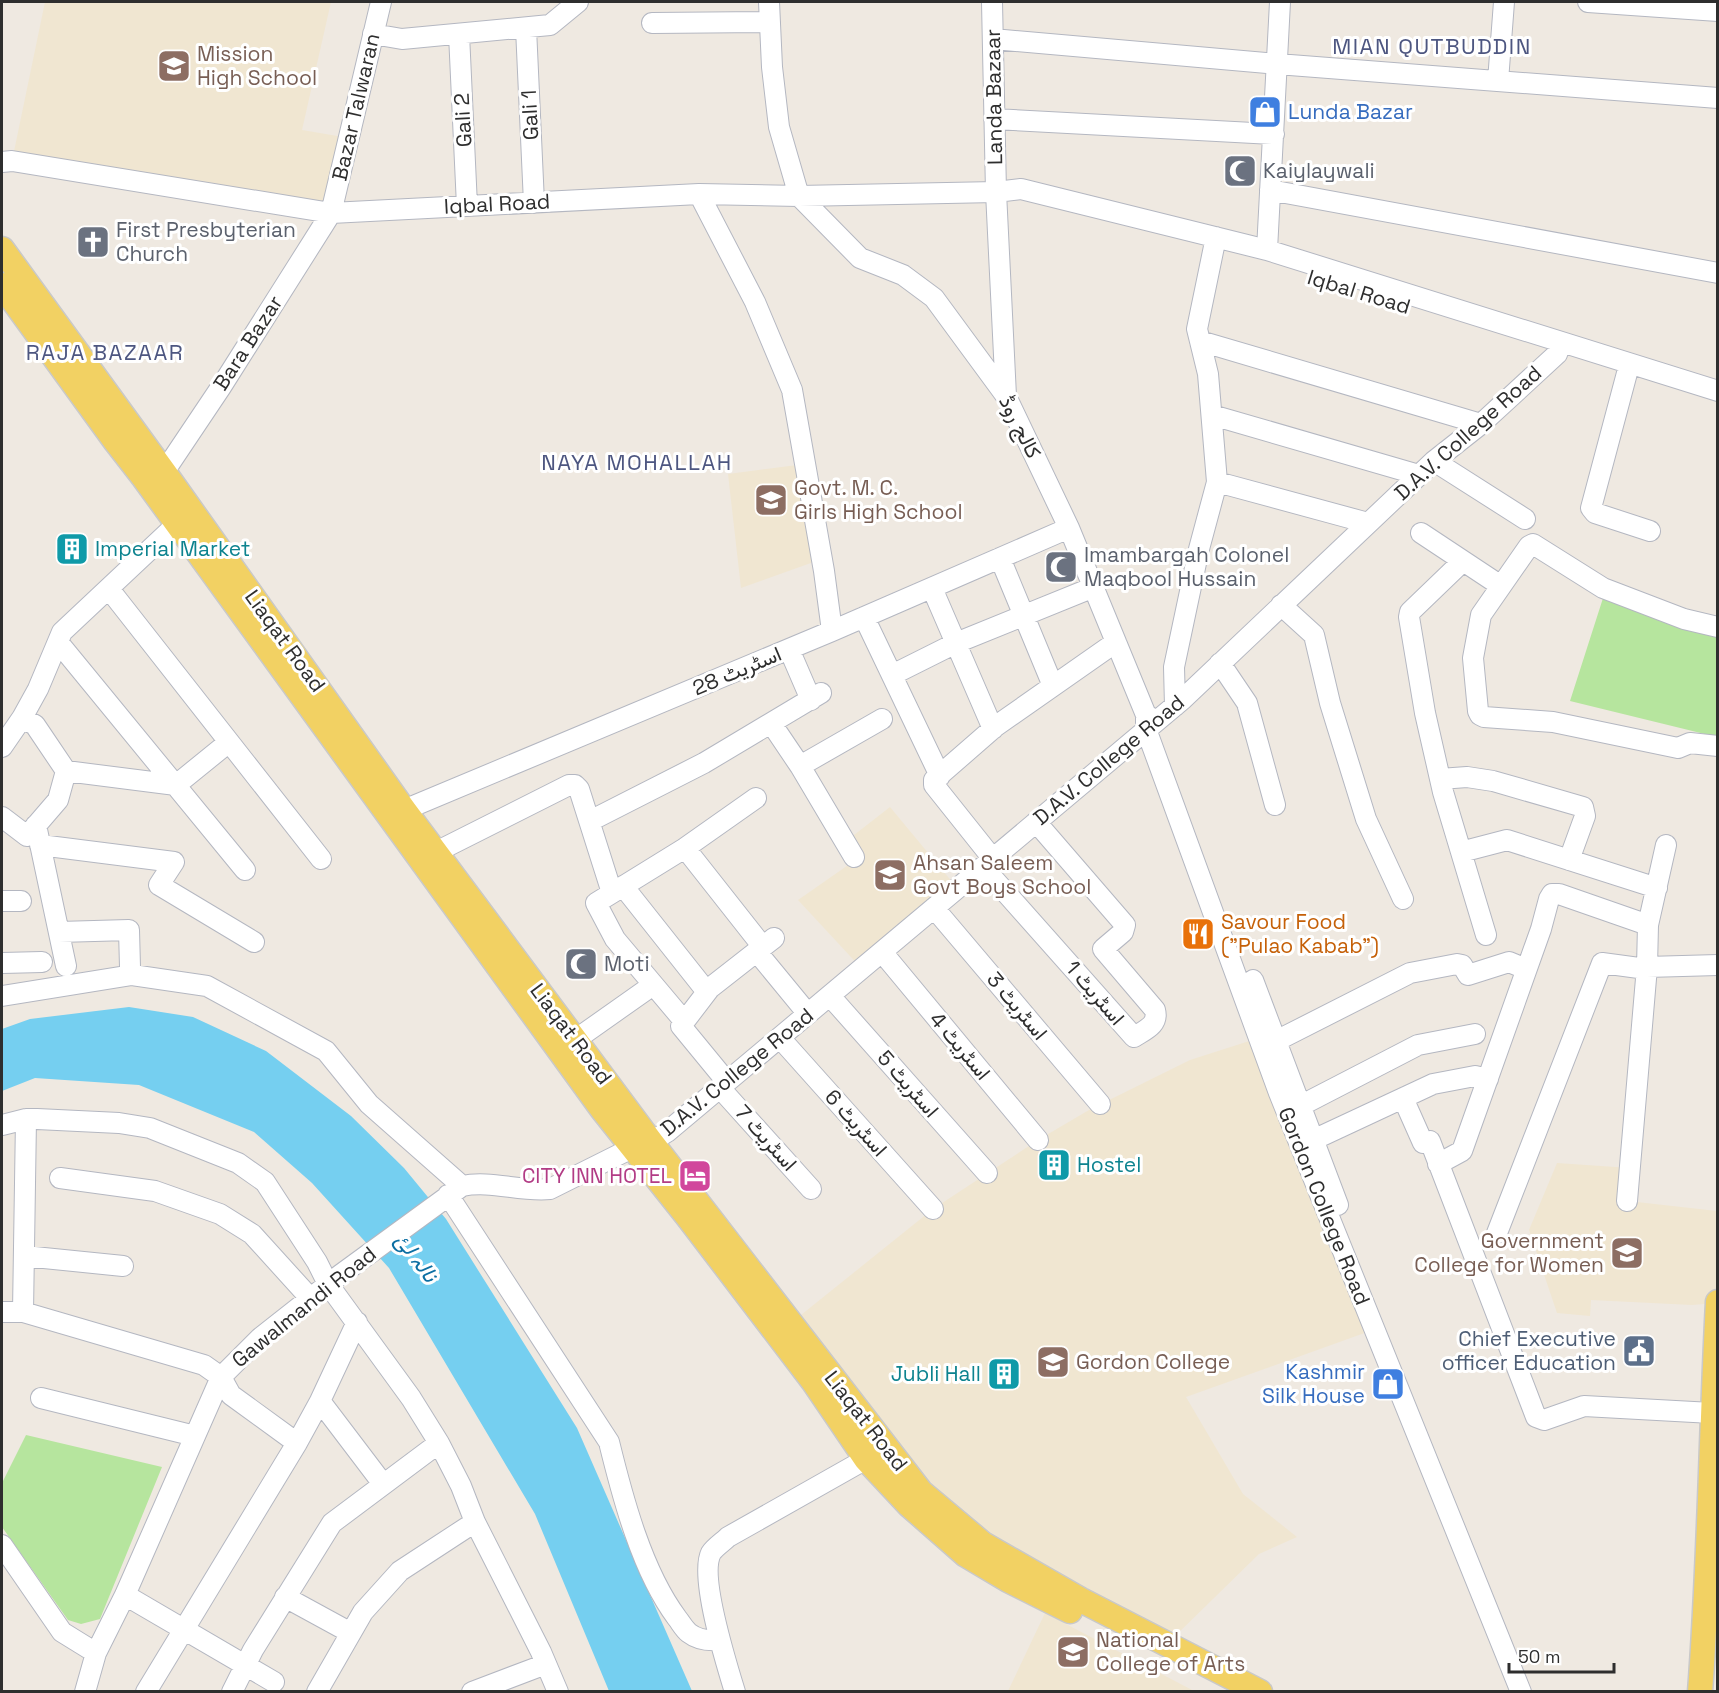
<svg xmlns="http://www.w3.org/2000/svg" width="1719" height="1693" font-family="'Space Grotesk',Vazirmatn,sans-serif">
<rect width="100%" height="100%" fill="#efe9e1"/>
<path fill="#f0e6d1" d="M45,2H331L302,130L349,138L331,213L12,161Z
M805,464L822,559L741,588L728,474Z
M890,807L958,889L863,970L798,900L854,861L845,842Z
M1268,1035L1384,1326L1186,1397L1243,1494L1297,1537L1259,1554L1167,1644L922,1492L791,1323L933,1209L1038,1140L1089,1110L1190,1060Z
M1557,1163L1630,1168L1628,1201L1717,1211L1718,1276L1715,1303L1692,1305L1591,1300L1590,1316L1557,1313L1529,1230Z
M1045,1613L1194,1691H1008Z"/>
<path fill="#b6e59e" d="M1604,595L1717,632V737L1570,701Z
M26,1435L162,1467L100,1619L81,1624L68,1620L2,1527V1483Z"/>
<path fill="#75cff0" d="M129,1007L193,1017L266,1051L351,1116L404,1168L446,1219L577,1428L692,1691H609L535,1514L389,1268L312,1183L254,1132L139,1085L35,1078L2,1091V1029L30,1019Z"/>
<g fill="none" stroke-linecap="round" stroke-linejoin="round">
<defs>
<path id="minor" d="M769,2L772,67L779,127L799,196L860,258L903,275L934,298L1006,396L1069,528L1146,715L1157,721
M992,2L996,192L1006,396
M1588,2L1718,11
M652,23L770,22
M526,28L534,203
M373,34L402,39L550,25L578,2
M459,34L467,206
M993,39L1277,64L1718,98
M1498,81L1504,2
M994,119L1274,134
M2,162L12,161L331,213L699,194L799,196L996,192L1021,189L1267,250L1718,391
M1270,190L1718,273
M699,194L755,302L792,390L824,571L832,631
M1267,250L1280,2
M1200,341L1481,424
M1627,373L1591,508L1595,513L1650,531
M1212,415L1419,475
M1434,461L1525,519
M164,472L221,387L331,213L381,2
M1217,482L1368,523
M1421,533L1501,586
M1000,558L1053,686
M1463,561L1410,612L1409,617L1425,713L1443,792L1486,935
M932,588L993,729
M109,589L321,859
M1281,605L1314,635L1330,703L1366,819L1403,899
M864,617L940,776
M1718,627L1684,619L1603,588L1533,544L1529,546L1481,615L1473,658L1478,711L1480,715L1484,717L1553,722L1678,748L1690,743L1718,746
M58,642L245,870
M789,649L811,700
M1220,663L1247,703L1275,805
M892,675L956,643L1094,587
M1175,706L1174,667L1199,549L1217,482L1208,374L1197,329L1216,237
M22,718L35,725L66,771L176,785L229,742
M1146,718V729L1279,1093L1521,1692
M771,723L800,766L854,857
M2,747L22,718L38,689L62,632L177,524
M800,766L882,719
M1440,779L1467,777L1493,781L1583,807L1585,816L1569,860
M404,810L832,631L1069,528
M2,817L27,836L58,800L66,771
M590,821L704,763L821,693
M36,825L66,966
M40,845L174,862L159,885L254,942
M685,848L763,947
M436,852L569,785H575L579,789L612,893
M1461,852L1507,840L1657,888
M993,859L934,785V780L996,726L1116,642
M983,867L1134,1037C1145,1030 1159,1025 1155,1010L1103,949L1123,932L1125,925L1036,822
M623,886L707,992
M2,901H21
M934,908L1100,1104
M59,932L129,930L130,967
M757,952L808,1014
M882,952L1038,1140
M2,963L42,962
M1253,980L1338,1205
M2,996L132,975L207,986L326,1051L369,1104L462,1186
M830,996L987,1173
M684,1021L615,939L596,903L685,848L756,798
M780,1038L933,1209
M575,1040L653,985
M1276,1041L1410,973L1457,964L1462,965L1468,975L1509,962L1526,969
M727,1082L681,1026L710,988L774,938
M720,1088L811,1189
M1403,1098L1423,1143L1430,1141L1536,1417L1544,1420L1584,1406L1712,1413
M1300,1106L1418,1045L1475,1034
M2,1125L26,1119H37L119,1123L150,1128L238,1163L265,1182L317,1262L328,1284L411,1398L439,1443L461,1486L475,1522L400,1571L363,1612L317,1692
M1313,1140L1433,1084L1475,1076L1488,1079
M1438,1164L1462,1151L1541,929L1549,899L1552,894H1559L1648,925
M60,1178L155,1191L220,1214L252,1234L311,1299
M448,1195L609,1442C623,1499 642,1571 677,1618C681,1623 684,1629 689,1633C698,1640 708,1641 719,1640
M1627,1201L1647,967L1718,965
M1497,1233L1602,963L1639,968L1647,967L1648,925L1666,845
M24,1256L123,1266
M2,1312H23L204,1365L221,1377L231,1395L297,1443
M23,1312L26,1119
M41,1398L195,1436
M320,1401L383,1484
M475,1522L541,1652L558,1692
M2,1545L62,1632L96,1653
M125,1595L274,1682
M285,1597L351,1633
M85,1692L96,1653L125,1595L221,1377L260,1338L340,1275L462,1186C491,1180 520,1192 550,1189L632,1148L651,1142L667,1132L1183,699L1434,461L1481,424L1557,354L1561,343
M146,1692L297,1443L320,1401L357,1322
M232,1692L253,1650L332,1523L439,1443
M472,1692L546,1664
M735,1692C727,1666 699,1576 711,1553C715,1547 723,1542 728,1537L866,1459"/>
<path id="major" d="M2,249L164,472L404,810L651,1142L921,1492L983,1544L1081,1600L1260,1692
M2,285L116,442L144,478L602,1109L688,1217L813,1381L866,1459L909,1505L966,1555L1008,1580L1070,1611
M1700,1692C1710,1562 1711,1432 1718,1302"/>
</defs>
<use href="#minor" stroke="#b4b7c1" stroke-width="22"/>
<use href="#major" stroke="#c9c9c9" stroke-width="27"/>
<use href="#minor" stroke="#fff" stroke-width="20"/>
<use href="#major" stroke="#f2d163" stroke-width="24"/>
</g>
<defs>
<symbol id="school-square" viewBox="-11 -11 22 22"><rect x="-9" y="-9" width="18" height="18" rx="4" fill="#8d6e63" stroke="#fff"/><path d="M0-5L7-2L0 1L-7-2ZM-4 1L0 2.5L4 1V4Q0 6-4 4Z" fill="#fff"/></symbol>
<symbol id="shop-square" viewBox="-11 -11 22 22"><rect x="-9" y="-9" width="18" height="18" rx="4" fill="#3f7fe0" stroke="#fff"/><path d="M-5-2.5h2.3a2.7 3.5 0 0 1 5.4 0H5L5.5 6h-11ZM-1.5-2.5h3a1.5 2.3 0 0 0-3 0Z" fill="#fff"/></symbol>
<symbol id="mosque-square" viewBox="-11 -11 22 22"><rect x="-9" y="-9" width="18" height="18" rx="4" fill="#6b7280" stroke="#fff"/><path d="M3.5-4.9A6 6 0 1 0 3.5 4.9A5 5 0 1 1 3.5-4.9Z" fill="#fff"/></symbol>
<symbol id="church-square" viewBox="-11 -11 22 22"><rect x="-9" y="-9" width="18" height="18" rx="4" fill="#6b7280" stroke="#fff"/><path d="M-1.2-6h2.4v3.5h3.3v2.4h-3.3V6h-2.4V-.1h-3.3v-2.4h3.3Z" fill="#fff"/></symbol>
<symbol id="building-square" viewBox="-11 -11 22 22"><rect x="-9" y="-9" width="18" height="18" rx="4" fill="#0f9aa8" stroke="#fff"/><path d="M-4-6H4V6H1V3H-1V6H-4ZM-2.5-4.3h1.7v1.8h-1.7ZM.8-4.3h1.7v1.8H.8ZM-2.5-1h1.7V.8h-1.7ZM.8-1h1.7V.8H.8Z" fill="#fff"/></symbol>
<symbol id="restaurant-square" viewBox="-11 -11 22 22"><rect x="-9" y="-9" width="18" height="18" rx="4" fill="#e8710a" stroke="#fff"/><path d="M-5-6h1v4h1v-4h1v4h1v-4h1v5L-1.5 .5V6h-2V.5L-5-1ZM5-6V6H3V1.5H1.5Q1.5-4 5-6Z" fill="#fff"/></symbol>
<symbol id="hotel-square" viewBox="-11 -11 22 22"><rect x="-9" y="-9" width="18" height="18" rx="4" fill="#d1479c" stroke="#fff"/><path d="M-6-4.5h1.5V1H6V5H4.5V3h-9V5H-6ZM-4 0a1.8 1.8 0 1 1 3.6 0ZM.5 0V-2.5h3Q6-2.5 6 0Z" fill="#fff"/></symbol>
<symbol id="civic-square" viewBox="-11 -11 22 22"><rect x="-9" y="-9" width="18" height="18" rx="4" fill="#5c6f8a" stroke="#fff"/><path d="M-.6-6.5H3V-4.5H.6V-3L4-1V1h2V6H-6V1h2V-1L-.6-3ZM-1.2 2.5V6h2.4V2.5Z" fill="#fff"/></symbol>
<symbol id="university-square" viewBox="-11 -11 22 22"><rect x="-9" y="-9" width="18" height="18" rx="4" fill="#8d6e63" stroke="#fff"/><path d="M0-5L7-2L0 1L-7-2ZM-4 1L0 2.5L4 1V4Q0 6-4 4Z" fill="#fff"/></symbol>
</defs>
<g fill-rule="evenodd">
<use href="#school-square" x="155" y="47" width="38" height="38"/>
<use href="#shop-square" x="1246" y="93" width="38" height="38"/>
<use href="#mosque-square" x="1221" y="152" width="38" height="38"/>
<use href="#church-square" x="74" y="223" width="38" height="38"/>
<use href="#school-square" x="752" y="481" width="38" height="38"/>
<use href="#building-square" x="53" y="530" width="38" height="38"/>
<use href="#mosque-square" x="1042" y="548" width="38" height="38"/>
<use href="#school-square" x="871" y="856" width="38" height="38"/>
<use href="#restaurant-square" x="1179" y="915" width="38" height="38"/>
<use href="#mosque-square" x="562" y="945" width="38" height="38"/>
<use href="#building-square" x="1035" y="1146" width="38" height="38"/>
<use href="#hotel-square" x="676" y="1157" width="38" height="38"/>
<use href="#school-square" x="1608" y="1234" width="38" height="38"/>
<use href="#civic-square" x="1620" y="1332" width="38" height="38"/>
<use href="#university-square" x="1034" y="1343" width="38" height="38"/>
<use href="#building-square" x="985" y="1355" width="38" height="38"/>
<use href="#shop-square" x="1369" y="1365" width="38" height="38"/>
<use href="#university-square" x="1054" y="1633" width="38" height="38"/>
</g>
<g text-anchor="middle" stroke-width="6" stroke-linejoin="round" paint-order="stroke">
<g font-size="21" fill="#785e54" stroke="#fff" text-anchor="start">
<text x="197" y="61">Mission<tspan x="197" dy="24">High School</tspan></text>
<text x="794" y="495">Govt. M. C.<tspan x="794" dy="24">Girls High School</tspan></text>
<text x="913" y="870">Ahsan Saleem<tspan x="913" dy="24">Govt Boys School</tspan></text>
<text x="1604" y="1248" text-anchor="end">Government<tspan x="1604" dy="24">College for Women</tspan></text>
<text x="1076" y="1369">Gordon College</text>
<text x="1096" y="1647">National<tspan x="1096" dy="24">College of Arts</tspan></text>
</g>
<g font-size="21" fill="#2e2e2e" stroke="#fff">
<text transform="translate(994 97) rotate(-91)" y="7">Landa Bazaar</text>
<text transform="translate(356 107) rotate(-77)" y="7">Bazar Talwaran</text>
<text transform="translate(530 115) rotate(-93)" y="7">Gali 1</text>
<text transform="translate(463 120) rotate(-93)" y="7">Gali 2</text>
<text transform="translate(497 204) rotate(-3)" y="7">Iqbal Road</text>
<text transform="translate(1359 292) rotate(17)" y="7">Iqbal Road</text>
<text transform="translate(248 343) rotate(-57)" y="7">Bara Bazar</text>
<text transform="translate(1020 427) rotate(63)" y="7">کالج روڈ</text>
<text transform="translate(1468 433) rotate(-42)" y="7">D.A.V. College Road</text>
<text transform="translate(285 641) rotate(54)" y="7">Liaqat Road</text>
<text transform="translate(737 671) rotate(-23)" y="7">اسٹریٹ 28</text>
<text transform="translate(1109 760) rotate(-40)" y="7">D.A.V. College Road</text>
<text transform="translate(1095 993) rotate(49)" y="7">اسٹریٹ 1</text>
<text transform="translate(1017 1006) rotate(50)" y="7">اسٹریٹ 3</text>
<text transform="translate(571 1034) rotate(53)" y="7">Liaqat Road</text>
<text transform="translate(960 1046) rotate(50)" y="7">اسٹریٹ 4</text>
<text transform="translate(737 1072) rotate(-39)" y="7">D.A.V. College Road</text>
<text transform="translate(908 1084) rotate(49)" y="7">اسٹریٹ 5</text>
<text transform="translate(856 1123) rotate(48)" y="7">اسٹریٹ 6</text>
<text transform="translate(766 1138) rotate(48)" y="7">اسٹریٹ 7</text>
<text transform="translate(1324 1206) rotate(68)" y="7">Gordon College Road</text>
<text transform="translate(304 1307) rotate(-39)" y="7">Gawalmandi Road</text>
<text transform="translate(866 1421) rotate(52)" y="7">Liaqat Road</text>
</g>
<g font-size="21" fill="#366cbe" stroke="#fff" text-anchor="start">
<text x="1288" y="119">Lunda Bazar</text>
<text x="1365" y="1379" text-anchor="end">Kashmir<tspan x="1365" dy="24">Silk House</tspan></text>
</g>
<g font-size="21" fill="#5b616d" stroke="#fff" text-anchor="start">
<text x="1263" y="178">Kaiylaywali</text>
<text x="116" y="237">First Presbyterian<tspan x="116" dy="24">Church</tspan></text>
<text x="1084" y="562">Imambargah Colonel<tspan x="1084" dy="24">Maqbool Hussain</tspan></text>
<text x="604" y="971">Moti</text>
</g>
<g font-size="21" fill="#0d838f" stroke="#fff" text-anchor="start">
<text x="95" y="556">Imperial Market</text>
<text x="1077" y="1172">Hostel</text>
<text x="981" y="1381" text-anchor="end">Jubli Hall</text>
</g>
<g font-size="21" fill="#c56008" stroke="#fff" text-anchor="start">
<text x="1221" y="929">Savour Food<tspan x="1221" dy="24">("Pulao Kabab")</tspan></text>
</g>
<g font-size="21" fill="#b23c85" stroke="#fff" text-anchor="end">
<text x="672" y="1183">CITY INN HOTEL</text>
</g>
<g font-size="21" fill="#4e5e75" stroke="#fff" text-anchor="end">
<text x="1616" y="1346">Chief Executive<tspan x="1616" dy="24">officer Education</tspan></text>
</g>
<g font-size="22" letter-spacing="1.5" fill="#4d5680" stroke="#fff">
<text x="1432" y="54">MIAN QUTBUDDIN</text>
<text x="105" y="360">RAJA BAZAAR</text>
<text x="637" y="470">NAYA MOHALLAH</text>
</g>
<g font-size="22" font-style="italic" fill="#0d6fa3" stroke="#fff">
<text transform="translate(417 1257) rotate(53)" y="8">نالہ لئ</text>
</g>
</g>
<rect width="1719" height="1693" fill="none" stroke="#2e2e2e" stroke-width="6"/>
<path d="M1509 1663v9h105v-9" fill="none" stroke="#2e2e2e" stroke-width="3"/>
<text x="1518" y="1663" font-size="18" fill="#2e2e2e" stroke="#ffffff" stroke-width="4.5" paint-order="stroke">50 m</text>
</svg>
